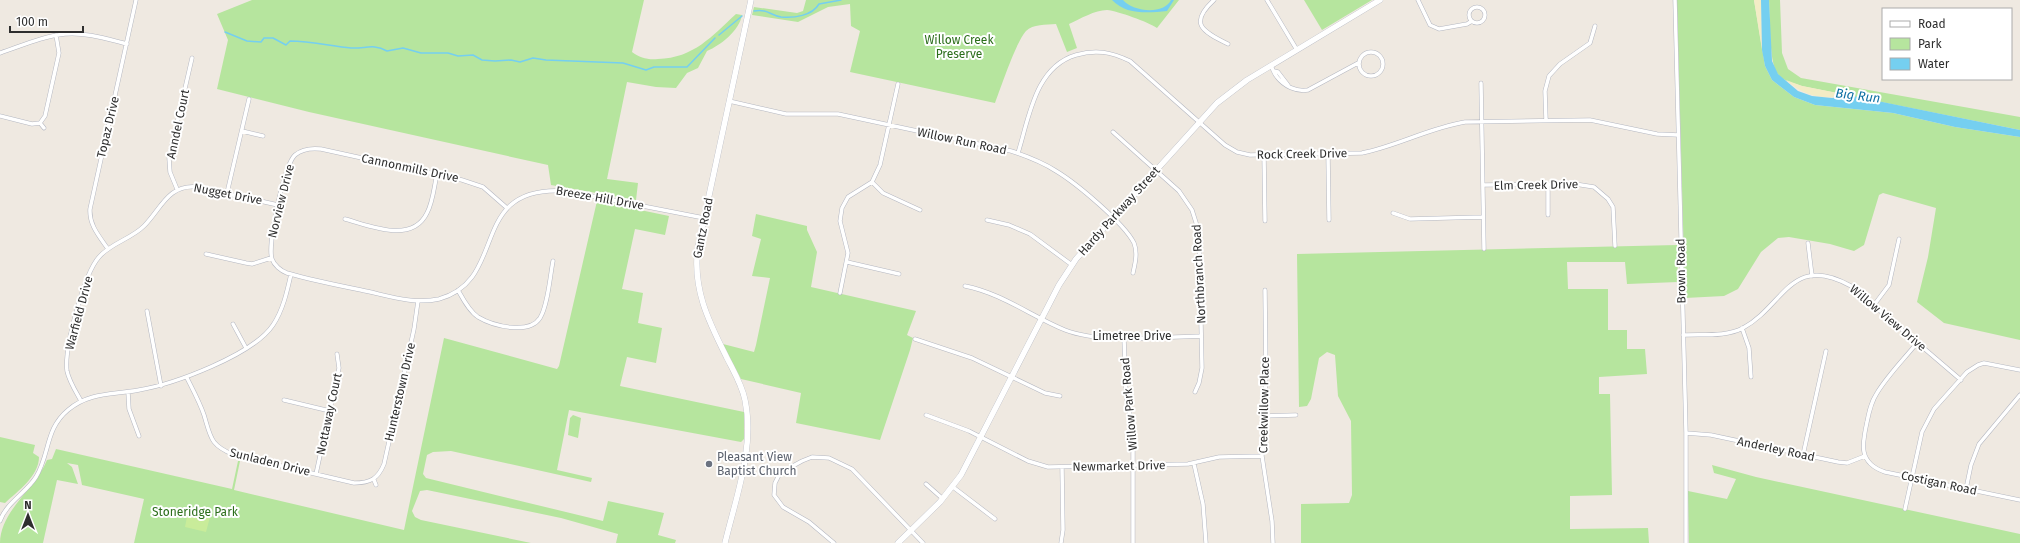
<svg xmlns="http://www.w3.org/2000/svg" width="2020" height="543" font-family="'Fira Sans',sans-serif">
<rect width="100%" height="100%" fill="#efe9e1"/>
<path fill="#b6e59e" d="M252,0H644L632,52C640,58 648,60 658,59C694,58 712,36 736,14L742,15C739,31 721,45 707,51L698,68L687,73L676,88L656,87L627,82L607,179L638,183L636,200L551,185L548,165L309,112L217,89L228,40L217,14Z
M806,0H1179L1157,28C1148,22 1118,11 1107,10C1095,10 1080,19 1069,24L1077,48L1067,52L1056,24C1046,25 1033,24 1026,31C1016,42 1001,87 995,103L850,72L860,31L851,26L850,4L828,7L798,22L752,15L754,7L797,13L803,11Z
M1304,0H1372L1322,30Z
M1677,0H1754L1765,66L1772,80L1794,97L1815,105L1893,113L1955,127L2020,137V340L1944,323L1917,302L1928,257L1936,208L1883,193L1879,195L1864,245L1854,251L1830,244L1789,237L1778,238L1761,252L1738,289L1724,296L1685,298Z
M1769,0H1780L1782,53L1788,69L1801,78L2020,117V130L1802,86C1794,83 1782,81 1777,73C1769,61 1770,17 1769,0Z
M597,201L669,216L665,235L635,229L622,289L643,293L638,323L662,328L656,363L627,357L620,386L744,412V439L741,442L569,410L557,470L592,478L591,482L451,451L433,452L427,455L423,474L426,478L603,521L608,501L664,513L658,535L676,540L675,543H616L618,534L561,518L427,490L420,491L412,511L415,517L421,520L531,543H134L144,499L82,485L78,465L67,463L72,467L78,484L57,480L43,543H0C0,511 36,488 47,460L52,459L56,449L232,489L238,461H240L234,490L404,530L444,338L557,369L559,366Z
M756,214L807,226V230L817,252L811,287L916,311L907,335L913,338L910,350L880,440L796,423L801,393L741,379L723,344L754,352L756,345L770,278L752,276L761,239L752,236Z
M1677,245L1678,282L1627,284L1625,262H1567L1568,289H1608V330H1627V349H1645L1647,374L1599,377V394H1610L1612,495L1570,496V529L1648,528L1649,543H1301V504L1349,503L1352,495L1351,421L1338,396L1335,355L1327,352L1319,358L1311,399L1307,406L1299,407L1297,254Z
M573,415L581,418L578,438L568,435L570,418Z
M0,437L35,445L33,453L39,457C39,476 18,491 5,503L0,502Z
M1712,465L1756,477L2020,534V543H1689L1688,491L1727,499L1736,479L1714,473Z"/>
<path fill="#f3ecc5" d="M1754,0H1761L1762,50Z
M1786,80L1802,86L1853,96C1824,98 1809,100 1786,80Z"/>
<path fill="#c9ec9a" d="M188,512L210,517L206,532L185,527Z"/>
<path fill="#75cff0" d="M1112,0H1123C1133,12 1164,15 1171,0H1174L1167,11C1148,13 1126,15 1112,0Z
M1761,0H1769L1772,61L1778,74L1798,91L1812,96L1832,98L1853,96L2020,130V137L1955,127L1893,113L1815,105L1794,97L1772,80L1765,66L1762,50Z"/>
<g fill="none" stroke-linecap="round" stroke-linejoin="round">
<path stroke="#75cff0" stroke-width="1.5" d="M754,11C769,9 769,15 781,17C794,18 812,16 819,4L841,0
M225,32L247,41L261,42L264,38H273L286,45L290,41C310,41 331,46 351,48C365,49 373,43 387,51L403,48L421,53H448L458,56L473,55L482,60L495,61L511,60L520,62L533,58L546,60L623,63L646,70L654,67H687L715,38
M719,35L742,16"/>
<defs>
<path id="minor" d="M1214,0C1189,23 1201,31 1228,44
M1267,0L1297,50
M1418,0L1430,25L1439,29L1467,24L1472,21
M1675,0L1686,433V543
M1469 15a8 8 0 1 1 16 0a8 8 0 1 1-16 0Z
M1359 64a12 12 0 1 1 24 0a12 12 0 1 1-24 0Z
M0,53C21,46 43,36 65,34C85,32 107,39 127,44
M1271,66C1273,69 1274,74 1277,77C1284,86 1296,92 1308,90L1358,63
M1274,71L1278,72L1288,85
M1481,83L1484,249
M729,101L786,114H838L1011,151C1026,156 1042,162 1056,171C1076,183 1124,223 1134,243C1138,253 1135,264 1133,273
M0,116L32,124L40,123
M1546,120L1545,91L1549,76L1560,64L1590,43L1595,26
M40,123L45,116L59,53L56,35
M40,123L44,128
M242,131L263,136
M1113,132L1179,191L1192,210L1199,232L1202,368L1199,383L1195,392
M1018,153C1029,118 1035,67 1076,55C1096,49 1111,52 1130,61L1225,145L1237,152L1250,155L1362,153C1397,146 1429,128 1465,122L1590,120L1657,134L1678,135
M1328,154L1329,220
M1264,155L1265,221
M872,182L883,193L920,210
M1548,184V215
M1483,185L1575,184L1594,187L1608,199L1613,207L1615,246
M177,189L170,172L169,158L192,58
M227,193L249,99
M507,208L483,187L462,180L321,149C312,148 302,149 295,155C284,165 267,245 272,259C274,265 281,271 287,273C311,280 336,285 361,290C386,295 413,305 439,299C510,280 466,184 566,191L704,218
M1393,213L1410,219L1483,217
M345,219C371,226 412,244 427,213C433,202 434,187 437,174
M987,220L1009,225L1030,234L1072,265
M1808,243L1812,276
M108,249C99,236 89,225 90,209L136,0
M206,254L246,263L252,264L271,258
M847,262L899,274
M965,286C1001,293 1031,316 1065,330C1101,344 1162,337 1201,336
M458,290C463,299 469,311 478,317C493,326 529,335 540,318C548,305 550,276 553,261
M1265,290L1266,373L1262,456L1272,521L1273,543
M840,293L848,253L840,221L842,208L848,197L872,182L880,165L898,84
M1874,305L1889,285L1899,239
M147,311L161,386
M233,324L246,348
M1742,328L1749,348L1751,377
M1683,335C1703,334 1726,337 1743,328C1784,306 1791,252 1851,286L1961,380
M1124,338L1126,395L1133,432V543
M915,339L972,358L1045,393L1060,396
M1917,343C1904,359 1888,375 1877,393C1871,402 1869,412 1867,422C1862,444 1858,463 1885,472L2020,500
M187,378C193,390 200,403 204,415C211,438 210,445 234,455L354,483C370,483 378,479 384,464L414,329L418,301
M128,392L129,409L139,436
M284,400L330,411
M81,401C76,392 69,381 67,371C64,348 84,274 99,257C111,243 131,239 144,226C161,209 168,184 197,187L278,205
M926,415L969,431L1028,461L1048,467L1188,464L1219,457L1262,456
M1264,416L1296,415
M1686,433L1711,435L1838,462L1847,463L1865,456
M1803,455L1826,351
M1194,464L1203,504L1206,543
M316,474L339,368L337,354
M374,480L376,485
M926,484L943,499
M953,487L995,519
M1966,489L1971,465L1979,444L2020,395
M1905,509L1922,432L1934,409L1967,372L1978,365L1984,363L2020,370
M0,521C6,503 26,493 36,477C50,454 45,429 68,410C89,392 113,395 139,390C174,384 253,355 273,325C283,310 287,292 291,274
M834,543L809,522L783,507L774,495L775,483L780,473L802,461L812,457L829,458L852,469L923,543
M1061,543L1063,530L1062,467"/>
<path id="secondary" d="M725,543C736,497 755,447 745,400C742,385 734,372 727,358C709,322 692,289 698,247L751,0
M898,543L940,502L961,475L1059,285L1076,259L1217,103L1247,80L1380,0"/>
</defs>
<use href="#minor" stroke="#b4b7c1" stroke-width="4.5"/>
<use href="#secondary" stroke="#b4b7c1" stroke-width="6"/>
<use href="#minor" stroke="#fff" stroke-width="3.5"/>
<use href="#secondary" stroke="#fff" stroke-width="5.5"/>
</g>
<circle fill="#6b7280" stroke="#fff" stroke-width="1.5" cx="709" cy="464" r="4"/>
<g text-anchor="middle" stroke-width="4" stroke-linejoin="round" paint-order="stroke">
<g font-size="12" fill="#2c6e1b" stroke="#fff">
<text x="959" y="44">Willow Creek<tspan x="959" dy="14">Preserve</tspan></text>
<text x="195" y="516">Stoneridge Park</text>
</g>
<g font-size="12" fill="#2e2e2e" stroke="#fff">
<text transform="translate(178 124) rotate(-78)" y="4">Anndel Court</text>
<text transform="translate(108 127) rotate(-77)" y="4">Topaz Drive</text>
<text transform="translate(962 141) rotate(12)" y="4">Willow Run Road</text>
<text transform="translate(1302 154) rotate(-1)" y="4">Rock Creek Drive</text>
<text transform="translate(410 168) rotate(12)" y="4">Cannonmills Drive</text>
<text transform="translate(1536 185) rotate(-1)" y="4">Elm Creek Drive</text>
<text transform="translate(228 194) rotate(11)" y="4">Nugget Drive</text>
<text transform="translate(600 198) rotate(10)" y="4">Breeze Hill Drive</text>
<text transform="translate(281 201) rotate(-76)" y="4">Norview Drive</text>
<text transform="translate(1119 211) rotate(-48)" y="4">Hardy Parkway Street</text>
<text transform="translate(703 228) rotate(-79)" y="4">Gantz Road</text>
<text transform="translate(1681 271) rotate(-91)" y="4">Brown Road</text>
<text transform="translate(1199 274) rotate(-93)" y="4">Northbranch Road</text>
<text transform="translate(79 313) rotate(-75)" y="4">Warfield Drive</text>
<text transform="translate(1888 318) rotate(40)" y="4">Willow View Drive</text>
<text x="1132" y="340">Limetree Drive</text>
<text transform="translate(400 392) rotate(-77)" y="4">Hunterstown Drive</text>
<text transform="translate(1129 404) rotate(-95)" y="4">Willow Park Road</text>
<text transform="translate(1264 405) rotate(-89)" y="4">Creekwillow Place</text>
<text transform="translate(329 414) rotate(-78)" y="4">Nottaway Court</text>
<text transform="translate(1776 449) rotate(12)" y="4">Anderley Road</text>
<text transform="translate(270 462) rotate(14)" y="4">Sunladen Drive</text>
<text transform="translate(1119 466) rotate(-1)" y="4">Newmarket Drive</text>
<text transform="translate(1939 483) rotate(12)" y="4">Costigan Road</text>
</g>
<g font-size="12" fill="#5b616d" stroke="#fff" text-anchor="start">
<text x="717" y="461">Pleasant View<tspan x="717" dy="14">Baptist Church</tspan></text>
</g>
<g font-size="13" font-style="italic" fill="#0d6fa3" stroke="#fff">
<text transform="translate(1858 95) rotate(7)" y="5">Big Run</text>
</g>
</g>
<rect x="1882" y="8" width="130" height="72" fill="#ffffff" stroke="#ababab"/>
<rect x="1890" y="21" width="20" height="6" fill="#ffffff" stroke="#ababab"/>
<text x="1918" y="28" font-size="12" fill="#2e2e2e">Road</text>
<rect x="1890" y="38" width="20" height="12" fill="#b6e59e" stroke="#ababab"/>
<text x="1918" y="48" font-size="12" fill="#2e2e2e">Park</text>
<rect x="1890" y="58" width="20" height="12" fill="#75cff0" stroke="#ababab"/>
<text x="1918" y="68" font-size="12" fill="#2e2e2e">Water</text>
<g transform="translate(28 515)" stroke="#ffffff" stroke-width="3" paint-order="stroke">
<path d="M0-3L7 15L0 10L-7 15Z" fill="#2e2e2e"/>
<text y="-6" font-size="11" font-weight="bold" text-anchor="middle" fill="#2e2e2e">N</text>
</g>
<path d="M10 26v6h73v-6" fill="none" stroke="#2e2e2e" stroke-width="2"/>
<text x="16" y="26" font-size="12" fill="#2e2e2e" stroke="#ffffff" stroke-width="3" paint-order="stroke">100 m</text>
</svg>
